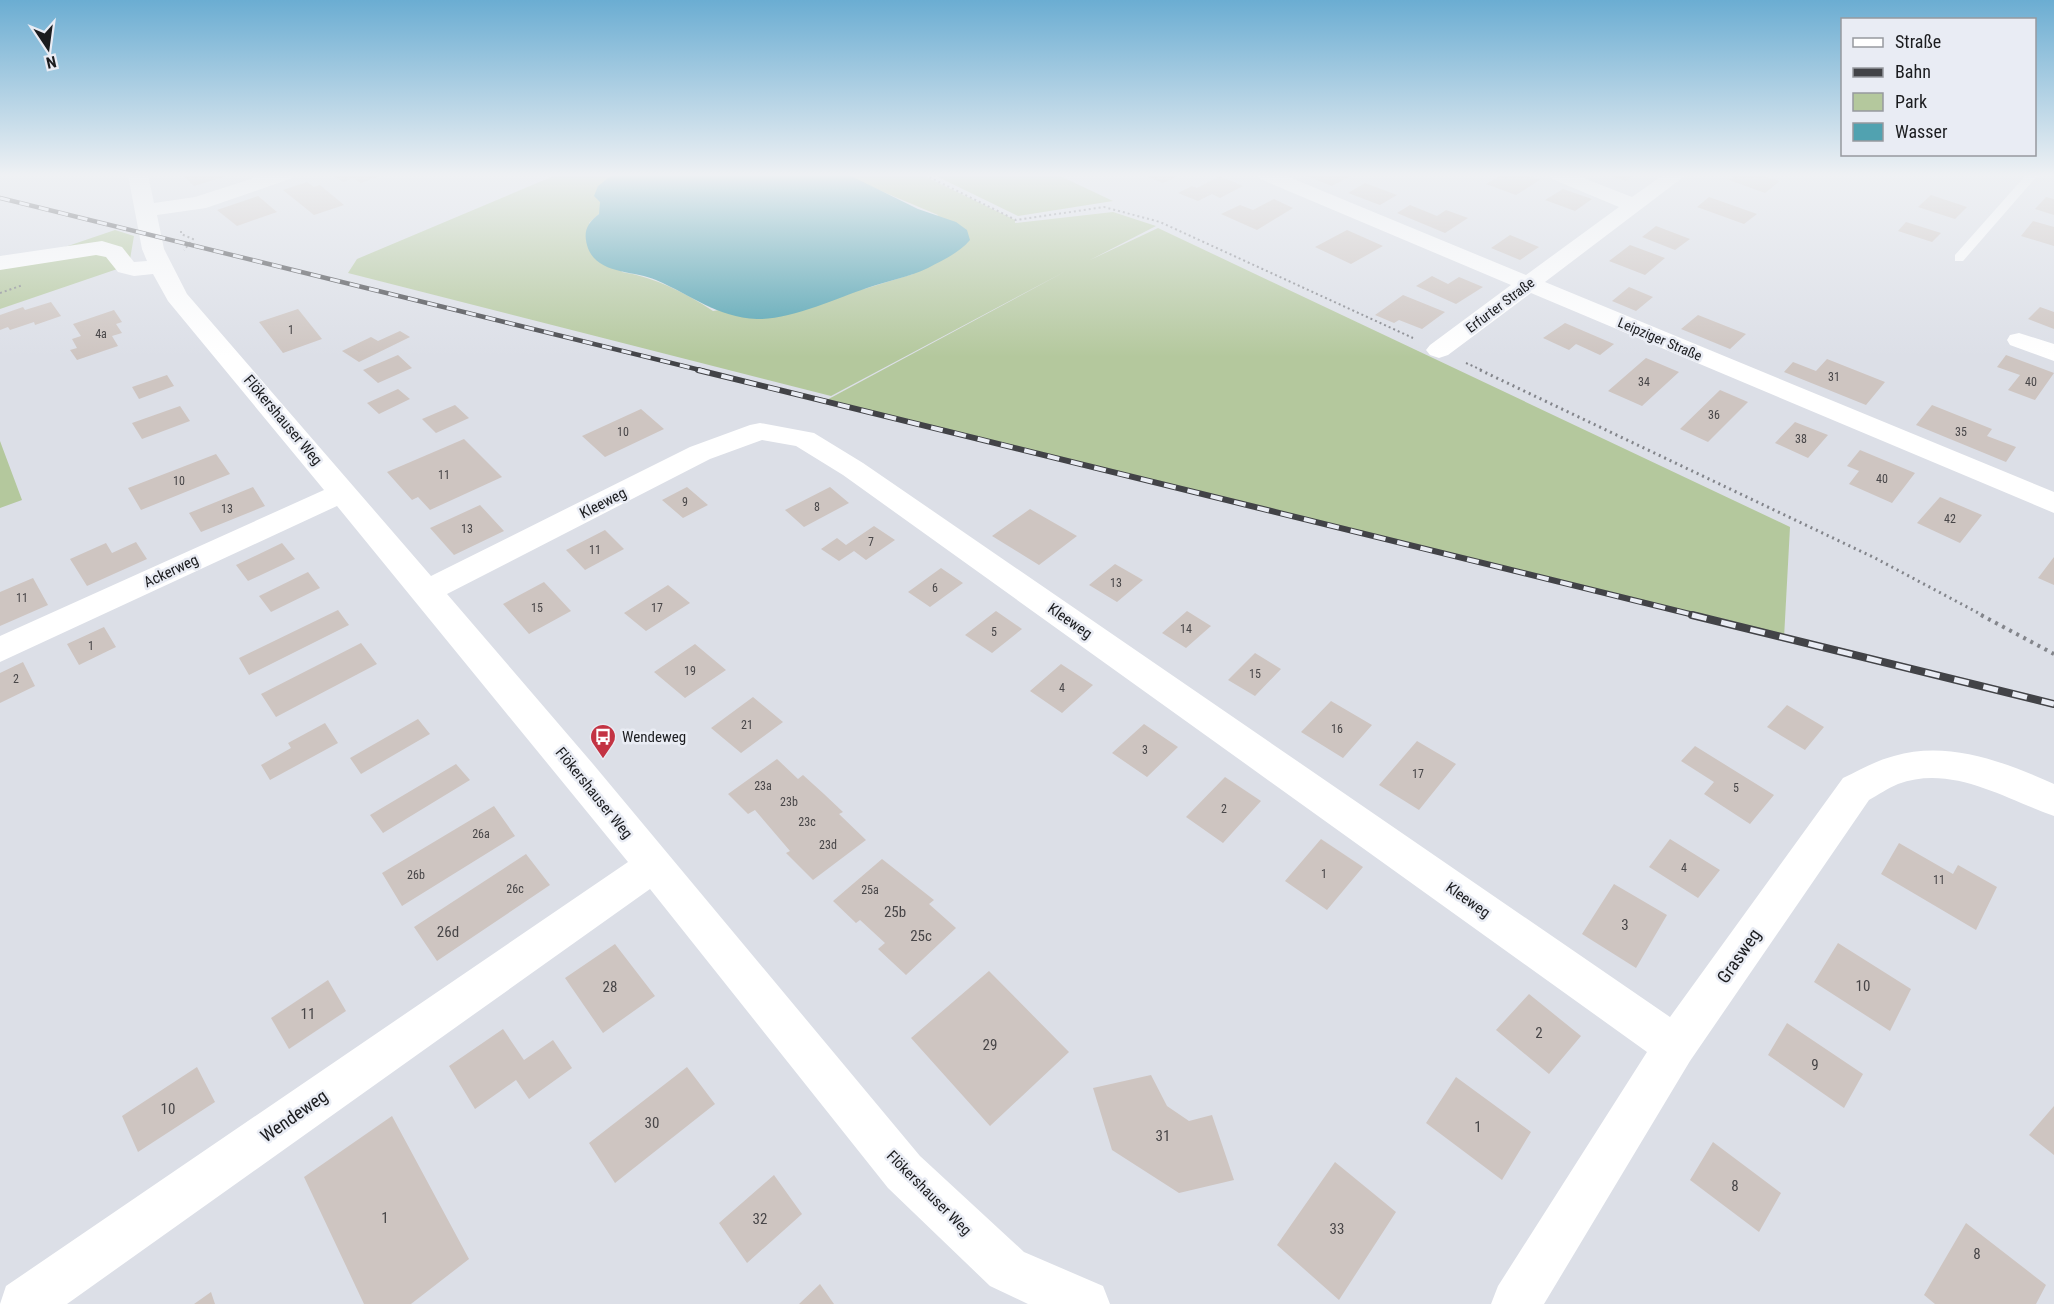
<svg xmlns="http://www.w3.org/2000/svg" width="2054" height="1304" font-family="'Roboto Condensed',sans-serif">
<rect width="100%" height="100%" fill="#dcdfe7"/>
<path fill="#b4c89d" d="M556,175H612L609,176L599,214L589,223L622,272C657,278 684,292 713,311L864,289L913,274L938,215L862,183L849,175H922L1015,220V223L1113,212L1156,226L1090,260L1158,228L1790,527L1784,638L823,402L1066,271L831,396L348,273L357,259Z
M934,175H1058L1113,201L1018,216Z
M115,230L134,236L129,265L0,309V269Z
M0,441L22,500L0,508Z"/>
<path fill="#51a2b0" d="M612,175H849L918,209L956,222L967,230L970,240C959,253 943,260 928,268C909,277 887,281 867,288C837,298 790,320 757,319C716,317 693,296 656,280C634,270 595,275 587,245C583,230 588,223 599,214L600,202L594,196L598,186Z"/>
<path fill="#cec5c1" d="M183,175H222L224,177L194,186Z
M377,175L379,176L361,183L353,178L343,182L334,176Z
M1144,175H1180L1163,183Z
M1304,175H1352L1332,186Z
M1501,175H1524L1540,180L1516,195L1486,184Z
M1608,175H1635L1626,181Z
M1736,175H1760L1780,181L1765,193L1729,180Z
M1220,176L1243,186L1220,198L1212,194L1198,201L1178,193L1192,186L1197,188Z
M307,182L314,187L320,185L344,205L314,215L283,190Z
M1365,183L1397,195L1380,205L1348,193Z
M1563,189L1592,199L1575,211L1545,200Z
M1931,195L1967,207L1955,219L1918,207Z
M258,196L277,212L237,226L217,210Z
M1709,197L1757,214L1744,224L1697,207Z
M2046,197L2054,199V215L2035,209Z
M1274,199L1293,208L1257,230L1221,214L1240,205L1253,210Z
M1410,205L1437,216L1446,210L1468,218L1445,233L1397,213Z
M2033,221L2054,227V246L2021,236Z
M1906,222L1941,233L1932,242L1898,231Z
M1656,226L1690,239L1675,250L1642,237Z
M1347,230L1383,246L1351,264L1315,247Z
M1510,235L1539,247L1520,260L1491,248Z
M1630,245L1665,258L1645,275L1609,261Z
M1432,276L1448,284L1459,277L1483,287L1456,304L1416,286Z
M1629,287L1653,297L1636,311L1612,301Z
M1403,295L1445,312L1422,329L1399,320L1394,323L1375,315Z
M51,302L61,316L35,325L34,322L10,330L8,327L0,330V315L23,307L25,310Z
M2040,307L2054,312V329L2028,319Z
M298,309L322,339L283,353L259,322Z
M114,310L122,322L116,324L122,333L112,336L118,346L77,360L70,350L77,348L72,339L81,336L73,324Z
M1698,315L1746,334L1730,349L1681,329Z
M1565,323L1614,344L1600,355L1576,344L1569,350L1543,338Z
M400,331L410,337L359,362L342,351L371,337L378,341Z
M398,355L412,368L378,383L363,370Z
M2006,355L2054,373L2035,400L2008,390L2020,375L1997,367Z
M1646,358L1679,372L1642,406L1608,391Z
M1827,359L1885,382L1866,405L1784,372L1793,362L1816,371Z
M167,375L174,386L139,399L132,387Z
M398,389L410,399L379,414L367,403Z
M1720,390L1748,402L1708,442L1680,429Z
M455,405L469,418L436,433L422,419Z
M1932,405L1992,429L1987,436L2016,447L2006,462L1916,425Z
M180,406L190,421L142,439L132,423Z
M641,409L664,429L605,457L582,436Z
M1795,422L1828,435L1808,458L1775,443Z
M464,439L502,477L430,510L418,497L412,500L387,472Z
M1860,450L1915,473L1892,503L1849,484L1859,471L1847,466Z
M216,454L230,474L141,510L128,488Z
M253,487L265,506L201,532L189,513Z
M687,487L708,505L683,518L662,500Z
M830,487L849,503L804,527L785,510Z
M1940,497L1982,515L1960,543L1917,523Z
M480,505L504,531L454,555L430,528Z
M1030,509L1077,536L1039,565L992,536Z
M874,526L895,540L866,560L854,551L839,561L821,549L837,538L846,545Z
M605,530L624,549L585,570L566,550Z
M136,542L147,559L87,586L70,559L106,543L112,553Z
M282,543L295,559L248,581L236,565Z
M2054,557V585L2038,578Z
M1115,564L1143,580L1117,602L1089,585Z
M941,568L963,583L930,607L908,592Z
M308,572L320,588L271,612L259,596Z
M33,578L48,605L0,626V592Z
M544,582L571,611L529,634L503,604Z
M668,585L690,603L646,631L624,613Z
M338,610L349,625L249,675L239,658Z
M996,611L1022,629L992,653L965,635Z
M1187,611L1211,626L1186,648L1162,633Z
M104,627L116,647L79,665L67,644Z
M361,643L377,664L276,717L261,694Z
M695,644L726,670L685,698L654,672Z
M1255,653L1281,669L1255,696L1228,680Z
M23,662L35,686L0,703V673Z
M1061,664L1093,685L1062,713L1030,691Z
M753,697L783,722L741,753L711,728Z
M1331,701L1372,725L1343,758L1301,732Z
M1787,705L1824,727L1805,750L1767,727Z
M418,719L430,734L361,774L350,758Z
M325,723L338,743L270,780L261,765L291,748L288,743Z
M1144,724L1178,747L1147,777L1112,753Z
M1417,741L1456,764L1419,810L1379,785Z
M1695,746L1774,795L1750,824L1704,794L1714,782L1681,761Z
M777,759L798,779L803,775L824,794L843,812L839,814L866,840L813,880L786,853L790,851L755,810L748,814L728,794Z
M456,764L470,780L383,833L370,815Z
M1225,777L1261,801L1223,843L1186,817Z
M494,806L515,836L402,906L382,873Z
M1321,839L1363,867L1327,910L1285,881Z
M1670,839L1720,870L1698,898L1649,867Z
M1899,843L1953,874L1958,865L1997,887L1976,930L1881,874Z
M526,854L550,885L437,961L414,927Z
M882,859L934,900L929,904L956,928L906,975L878,949L885,943L860,920L856,923L833,901Z
M1614,884L1667,915L1636,968L1582,934Z
M1838,943L1911,989L1890,1031L1814,982Z
M615,944L655,996L603,1033L565,978Z
M989,971L1069,1052L990,1126L911,1038Z
M328,980L346,1011L289,1049L271,1018Z
M1529,994L1581,1036L1549,1074L1496,1030Z
M1787,1023L1863,1074L1844,1108L1768,1055Z
M503,1029L524,1060L553,1040L572,1068L529,1099L516,1080L475,1109L449,1066Z
M197,1067L215,1102L138,1152L122,1116Z
M687,1067L715,1104L615,1183L589,1143Z
M1151,1075L1167,1106L1189,1121L1212,1115L1234,1180L1179,1193L1112,1150L1093,1088Z
M1456,1077L1531,1132L1502,1180L1426,1123Z
M2054,1106V1155L2029,1135Z
M392,1116L469,1259L411,1304H364L304,1177Z
M1713,1142L1781,1193L1759,1232L1690,1180Z
M1335,1162L1396,1212L1339,1300L1277,1245Z
M774,1175L802,1214L747,1263L719,1223Z
M1966,1223L2046,1285L2036,1304H1935L1924,1295Z
M820,1284L834,1304H799Z
M211,1292L215,1304H194Z"/>
<g fill="none" stroke-linecap="round" stroke-linejoin="round">
<path stroke="#83858b" stroke-width="2" stroke-dasharray="2 3" stroke-linecap="butt" d="M925,175L1016,220L1104,207L1160,222L1413,338
M181,231V234L193,239L184,250
M0,293L23,285
M1466,363L1484,371"/>
<path stroke="#83858b" stroke-width="3" stroke-dasharray="2 4" stroke-linecap="butt" d="M1480,370L1875,558L1984,616"/>
<path stroke="#83858b" stroke-width="4" stroke-dasharray="3 5" stroke-linecap="butt" d="M1981,615L2054,654"/>
<path fill="#fff" fill-rule="evenodd" d="M2026,175H2038L1963,261H1955V255Z"/>
<path fill="#fff" fill-rule="evenodd" d="M128,175H148L154,203L195,197L263,175H293L290,179L206,208L157,215L164,249L187,294L431,576L690,447L750,425L760,423L814,433L863,463L1670,1017L1843,778C1860,770 1875,761 1894,756C1948,740 2005,762 2054,784V816C2005,799 1952,764 1898,784C1888,788 1878,795 1869,800L1690,1061L1544,1304H1491L1498,1286L1647,1052L843,475L796,446L762,440L710,459L447,594L593,764L920,1156L1024,1252L1103,1286L1110,1304H1028L990,1286L888,1188L650,889L67,1304H0L6,1286L628,862L337,506L0,662V636L324,490L168,301L153,274L134,276L118,272L106,257L96,255L0,270V256L102,241L122,247L134,262L147,261L142,249Z
M1257,175H1284L1526,275L1619,207L1552,179L1549,175H1576L1632,197L1663,175H1686L1545,282L2054,492V513L1531,293L1448,355L1439,358L1430,355L1426,350L1430,345L1511,285L1260,179Z
M2019,333L2054,344V361L2010,345L2007,340L2010,335Z"/>
<defs>
<path id="rail-far2" d="M0,198L704,371"/>
<path id="rail-far1" d="M698,370L1698,616"/>
<path id="rail" d="M1692,615L2054,704"/>
</defs>
<use href="#rail-far2" stroke="#424347" stroke-width="4.5"/>
<use href="#rail-far1" stroke="#424347" stroke-width="6"/>
<use href="#rail" stroke="#424347" stroke-width="8"/>
<use href="#rail-far2" stroke="#e9ecf4" stroke-width="3" stroke-dasharray="10" stroke-linecap="butt"/>
<use href="#rail-far1" stroke="#e9ecf4" stroke-width="4" stroke-dasharray="12" stroke-linecap="butt"/>
<use href="#rail" stroke="#e9ecf4" stroke-width="5" stroke-dasharray="15" stroke-linecap="butt"/>
</g>
<linearGradient id="sky" x2="0" y2="1"><stop stop-color="#6badd2"/><stop offset="0.49" stop-color="#eff1f4"/><stop offset="1" stop-color="#eff1f4" stop-opacity="0"/></linearGradient>
<rect width="2054" height="357" fill="url(#sky)"/>
<defs>
<symbol id="bus-pin" viewBox="-11 -11 22 30"><path d="M0 17L-7.5 6A9.5 9.5 0 1 1 7.5 6Z" fill="#c33343" stroke="#e9ecf4"/><path d="M-5-6H5V4H4V6H2V4H-2V6H-4V4H-5ZM-3.5-4V0h7V-4ZM-3.5 1.2v1.5H-2V1.2ZM2 1.2v1.5H3.5V1.2Z" fill="#fff"/></symbol>
</defs>
<g fill-rule="evenodd">
<use href="#bus-pin" x="588" y="722" width="30" height="40"/>
</g>
<g text-anchor="middle" stroke-width="5" stroke-linejoin="round" paint-order="stroke">
<g font-size="12" fill="#484648">
<text x="291" y="334">1</text>
<text x="101" y="338">4a</text>
<text x="1834" y="381">31</text>
<text x="1644" y="386">34</text>
<text x="2031" y="386">40</text>
<text x="1714" y="419">36</text>
<text x="623" y="436">10</text>
<text x="1961" y="436">35</text>
<text x="1801" y="443">38</text>
<text x="444" y="479">11</text>
<text x="1882" y="483">40</text>
<text x="179" y="485">10</text>
<text x="685" y="506">9</text>
<text x="817" y="511">8</text>
<text x="227" y="513">13</text>
<text x="1950" y="523">42</text>
<text x="467" y="533">13</text>
<text x="871" y="546">7</text>
<text x="595" y="554">11</text>
<text x="1116" y="587">13</text>
<text x="935" y="592">6</text>
<text x="22" y="602">11</text>
<text x="537" y="612">15</text>
<text x="657" y="612">17</text>
<text x="1186" y="633">14</text>
<text x="994" y="636">5</text>
<text x="91" y="650">1</text>
<text x="690" y="675">19</text>
<text x="1255" y="678">15</text>
<text x="16" y="683">2</text>
<text x="1062" y="692">4</text>
<text x="747" y="729">21</text>
<text x="1337" y="733">16</text>
<text x="1145" y="754">3</text>
<text x="1418" y="778">17</text>
<text x="763" y="790">23a</text>
<text x="1736" y="792">5</text>
<text x="789" y="806">23b</text>
<text x="1224" y="813">2</text>
<text x="807" y="826">23c</text>
<text x="481" y="838">26a</text>
<text x="828" y="849">23d</text>
<text x="1684" y="872">4</text>
<text x="1324" y="878">1</text>
<text x="416" y="879">26b</text>
<text x="1939" y="884">11</text>
<text x="515" y="893">26c</text>
<text x="870" y="894">25a</text>
</g>
<g font-size="14" fill="#1b1c1f" stroke="#e9ecf4">
<text transform="translate(1500 305) rotate(-37)" y="5">Erfurter Straße</text>
<text transform="translate(1660 339) rotate(23)" y="5">Leipziger Straße</text>
</g>
<g font-size="15" fill="#1b1c1f" stroke="#e9ecf4">
<text transform="translate(283 420) rotate(50)" y="5">Flökershauser Weg</text>
<text transform="translate(603 503) rotate(-27)" y="5">Kleeweg</text>
<text transform="translate(171 571) rotate(-25)" y="5">Ackerweg</text>
<text transform="translate(1070 621) rotate(35)" y="5">Kleeweg</text>
<text transform="translate(594 793) rotate(51)" y="5">Flökershauser Weg</text>
<text transform="translate(1468 900) rotate(35)" y="5">Kleeweg</text>
<text transform="translate(929 1193) rotate(45)" y="5">Flökershauser Weg</text>
</g>
<g font-size="15" fill="#1b1c1f" stroke="#e9ecf4" text-anchor="start">
<text x="622" y="742">Wendeweg</text>
</g>
<g font-size="15" fill="#484648">
<text x="895" y="917">25b</text>
<text x="1625" y="930">3</text>
<text x="448" y="937">26d</text>
<text x="921" y="941">25c</text>
<text x="1863" y="991">10</text>
<text x="610" y="992">28</text>
<text x="308" y="1019">11</text>
<text x="1539" y="1038">2</text>
<text x="990" y="1050">29</text>
<text x="1815" y="1070">9</text>
<text x="168" y="1114">10</text>
<text x="652" y="1128">30</text>
<text x="1478" y="1132">1</text>
<text x="1163" y="1141">31</text>
<text x="1735" y="1191">8</text>
<text x="385" y="1223">1</text>
<text x="760" y="1224">32</text>
<text x="1337" y="1234">33</text>
<text x="1977" y="1259">8</text>
</g>
<g font-size="18" fill="#1b1c1f" stroke="#e9ecf4">
<text transform="translate(1739 956) rotate(-55)" y="6">Grasweg</text>
<text transform="translate(294 1116) rotate(-35)" y="6">Wendeweg</text>
</g>
</g>
<rect x="1841" y="18" width="195" height="138" fill="#e9ecf4" stroke="#97999f" stroke-width="1.5"/>
<rect x="1853" y="38" width="30" height="9" fill="#ffffff" stroke="#97999f" stroke-width="1.5"/>
<text x="1895" y="48" font-size="18" fill="#1b1c1f">Straße</text>
<rect x="1853" y="68" width="30" height="9" fill="#424347" stroke="#97999f" stroke-width="1.5"/>
<text x="1895" y="78" font-size="18" fill="#1b1c1f">Bahn</text>
<rect x="1853" y="93" width="30" height="18" fill="#b4c89d" stroke="#97999f" stroke-width="1.5"/>
<text x="1895" y="108" font-size="18" fill="#1b1c1f">Park</text>
<rect x="1853" y="123" width="30" height="18" fill="#51a2b0" stroke="#97999f" stroke-width="1.5"/>
<text x="1895" y="138" font-size="18" fill="#1b1c1f">Wasser</text>
<g transform="translate(48 48) rotate(167)" stroke="#e9ecf4" stroke-width="4.5" paint-order="stroke">
<path d="M0-4.5L10 22L0 15L-10 22Z" fill="#1b1c1f"/>
<text y="-9" font-size="16" font-weight="bold" text-anchor="middle" fill="#1b1c1f">N</text>
</g>
</svg>
